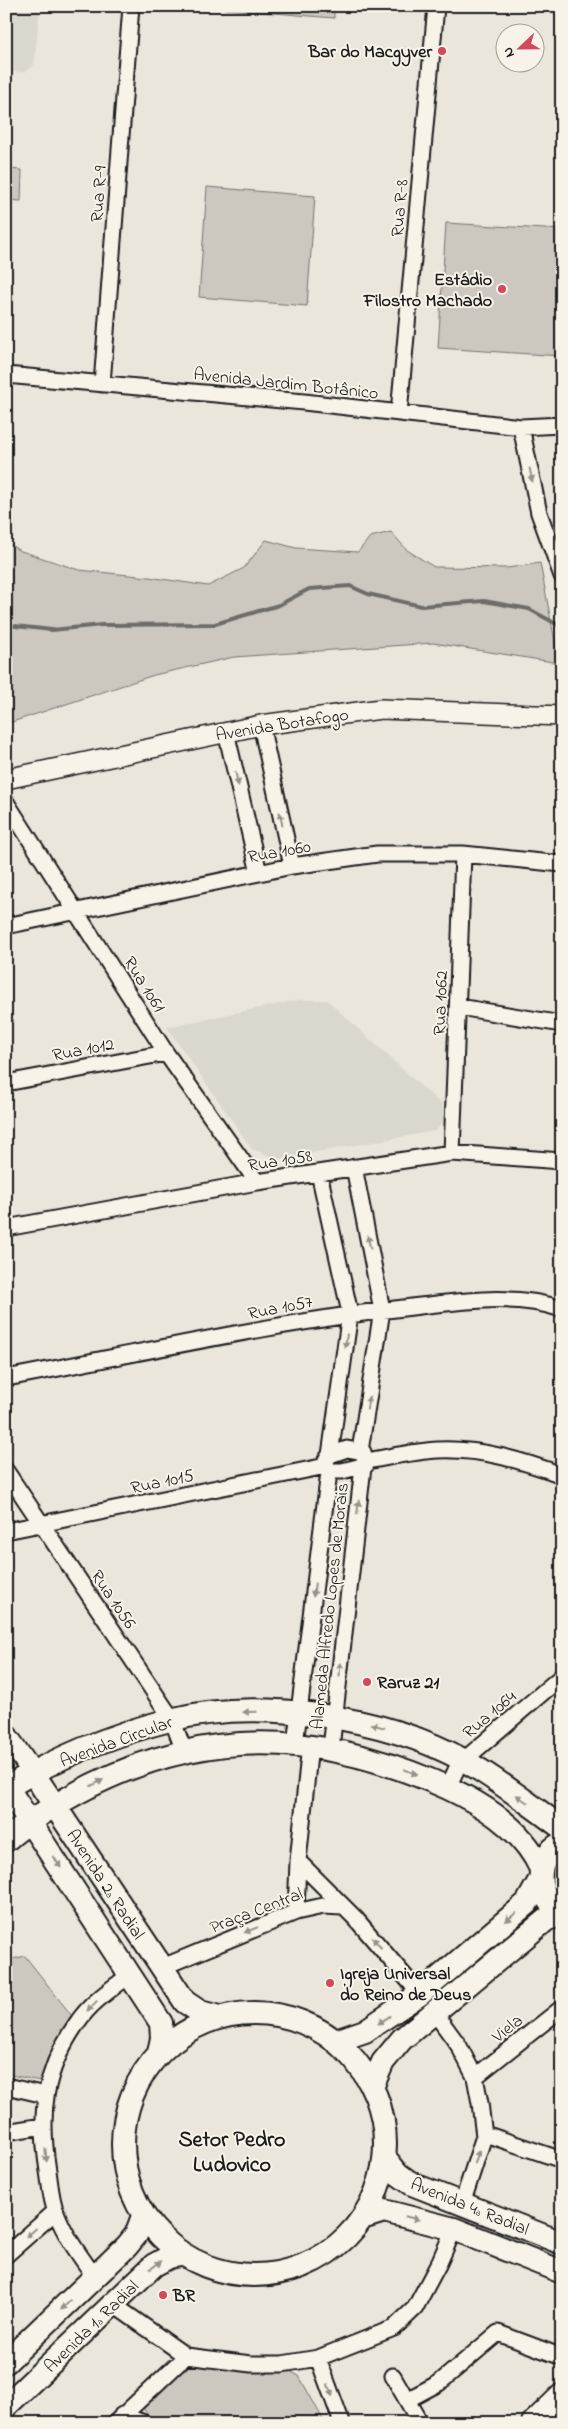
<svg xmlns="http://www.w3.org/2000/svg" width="568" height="2429" font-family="'Indie Flower',sans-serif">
<rect width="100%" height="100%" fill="#eae6dc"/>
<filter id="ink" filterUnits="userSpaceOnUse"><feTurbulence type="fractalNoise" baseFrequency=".02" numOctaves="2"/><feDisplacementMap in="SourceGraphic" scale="10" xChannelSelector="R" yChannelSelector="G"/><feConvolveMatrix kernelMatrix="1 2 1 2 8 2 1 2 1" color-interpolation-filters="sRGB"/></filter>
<g filter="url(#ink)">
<path fill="#dad7ce" d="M6,6H40L34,65L25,72L6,71Z
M298,1000H327L442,1105L444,1121L435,1131L278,1159L252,1149L167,1027Z"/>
<path fill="#ccc8c0" stroke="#74726e" d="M226,6H334V18L225,9Z
M6,169L22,170L21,201L6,200Z
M207,187L315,196L307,306L199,297Z
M446,223L562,230V356L438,348Z
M391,532L407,550L434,567L507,568L540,563L559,663L433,643L234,657L154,675L6,724V541L18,550L79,570L149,577L208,586L244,568L266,540L296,548L358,552L370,537Z
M25,1956L72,2016L40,2081L6,2074V1965L9,1960Z
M193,2362L288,2370L299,2376L325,2423H167C157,2419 144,2417 143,2405L187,2364Z"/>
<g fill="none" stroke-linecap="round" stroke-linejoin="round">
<path stroke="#6d6c68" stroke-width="4" d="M6,625L52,630L102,625L215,624L279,605L309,589L350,586L368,594L421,606L484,601L529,609L562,627"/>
<defs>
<path id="minor" d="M6,375L304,402L521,427L562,425
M102,384L131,6
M399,413L436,6
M521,427L539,513L562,576
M261,725L292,866
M226,732L259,873
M6,802L166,1053L257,1182
M6,926L292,866L377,854H463L562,864
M459,1007L562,1024
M6,1083L166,1053
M452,1153L463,854
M354,1167L382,1310L360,1451
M319,1173L350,1313L330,1455
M6,1228L257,1182L452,1153L562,1161
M6,1378C141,1353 276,1322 412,1307C459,1301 517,1293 562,1309
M347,1449L363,1452L366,1465L342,1471H327L326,1460L330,1455Z
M366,1461C390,1457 415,1451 438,1450C481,1448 523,1461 562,1475
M6,1471L172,1719L184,1751
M6,1531L326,1466
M295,1744L329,1472
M331,1748L363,1467
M448,1787L457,1768L464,1760L562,1676
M298,1861L356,1919L420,1994
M296,1912L298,1861L310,1745
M160,1968L296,1912L323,1906L342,1907
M435,2013L459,2046L475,2077L480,2103L484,2136L462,2204
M475,2077L562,2008
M6,2086L45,2095
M6,2132L43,2126
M484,2136H491L562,2160
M6,2255L56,2211
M95,2277C80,2256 65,2236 56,2212C51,2200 50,2184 48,2171C39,2114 43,2072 77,2023C90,2003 111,1989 130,1975
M114,2305L186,2356L251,2364H282L318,2358L394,2328L415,2308L439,2263L454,2229
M318,2358L342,2423
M393,2376L420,2423
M407,2400L439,2383L498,2333L562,2357
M122,2415L144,2423
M115,2423L186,2356"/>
<path id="tertiary" d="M6,779L261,725L381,709L562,716"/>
<path id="secondary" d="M6,1734L33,1773"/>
<path id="primary" d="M33,1773L185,2002L200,2012L219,2017
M7,1787L161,2023L162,2038L159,2053
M6,1788C56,1758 114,1734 170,1720C258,1697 386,1717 465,1761C499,1780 530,1805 562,1828
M6,1840C32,1818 61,1801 92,1785C207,1728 315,1732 432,1781C473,1798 522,1826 541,1869
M562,1843C533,1857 534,1897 562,1912
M123 2144a131 131 0 1 1 262 0a131 131 0 1 1-262 0Z
M336,2041L365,2031L420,1994L527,1903L540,1880
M372,2087L383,2062L402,2039L547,1919L562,1915
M386,2159L398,2174L412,2184L562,2243
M365,2217L384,2211L454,2229L562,2272
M6,2362L127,2246L136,2235L143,2216
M6,2406L154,2265L169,2257L181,2255
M533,2423L562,2395"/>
</defs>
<use href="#minor" stroke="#1c1c1c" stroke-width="19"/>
<use href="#tertiary" stroke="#1c1c1c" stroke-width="22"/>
<use href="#secondary" stroke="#1c1c1c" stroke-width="24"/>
<use href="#primary" stroke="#1c1c1c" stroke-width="26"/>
<use href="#minor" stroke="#f7f3e8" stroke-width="15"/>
<use href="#tertiary" stroke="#f7f3e8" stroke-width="19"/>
<use href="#secondary" stroke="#f7f3e8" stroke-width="20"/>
<use href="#primary" stroke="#f7f3e8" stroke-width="22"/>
</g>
<defs><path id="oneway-solid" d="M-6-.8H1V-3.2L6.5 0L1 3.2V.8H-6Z" transform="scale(1.25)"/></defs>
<g fill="#94928c">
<use href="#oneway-solid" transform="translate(531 475) rotate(78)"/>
<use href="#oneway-solid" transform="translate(237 779) rotate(77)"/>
<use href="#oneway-solid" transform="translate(281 819) rotate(-102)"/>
<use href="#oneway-solid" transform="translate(369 1242) rotate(-101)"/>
<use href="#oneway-solid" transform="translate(346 1341) rotate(98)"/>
<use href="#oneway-solid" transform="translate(368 1403) rotate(-81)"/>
<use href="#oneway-solid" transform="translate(358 1507) rotate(-83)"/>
<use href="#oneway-solid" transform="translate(314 1590) rotate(97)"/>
<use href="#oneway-solid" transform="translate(340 1669) rotate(-86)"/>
<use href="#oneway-solid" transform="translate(250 1712) rotate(178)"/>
<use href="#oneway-solid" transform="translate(378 1726) rotate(-164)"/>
<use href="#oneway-solid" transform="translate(411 1772) rotate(23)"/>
<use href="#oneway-solid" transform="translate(97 1783) rotate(-27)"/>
<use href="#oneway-solid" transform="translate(522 1799) rotate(-145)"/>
<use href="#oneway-solid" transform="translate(57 1862) rotate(57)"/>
<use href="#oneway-solid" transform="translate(511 1917) rotate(140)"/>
<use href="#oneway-solid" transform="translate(251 1930) rotate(158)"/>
<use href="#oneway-solid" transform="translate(377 1943) rotate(-130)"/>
<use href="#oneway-solid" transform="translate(92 2006) rotate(134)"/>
<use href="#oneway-solid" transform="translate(384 2020) rotate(147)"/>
<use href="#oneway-solid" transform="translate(46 2155) rotate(84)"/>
<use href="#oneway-solid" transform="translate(477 2157) rotate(-72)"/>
<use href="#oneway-solid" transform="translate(412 2218) rotate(14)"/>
<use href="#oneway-solid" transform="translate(31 2233) rotate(138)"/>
<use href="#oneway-solid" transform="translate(156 2265) rotate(-36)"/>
<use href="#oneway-solid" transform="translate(66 2305) rotate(136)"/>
<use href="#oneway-solid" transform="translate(330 2390) rotate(69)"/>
</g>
</g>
<g fill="#d1495b" stroke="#f7f3e8" stroke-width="2">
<circle cx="442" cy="51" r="5"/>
<circle cx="502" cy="289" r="5"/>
<circle cx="367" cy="1682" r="5"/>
<circle cx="330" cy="1983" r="5"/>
<circle cx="163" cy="2295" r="5"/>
</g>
<g text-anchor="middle" stroke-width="4" stroke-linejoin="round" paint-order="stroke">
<g font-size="18" font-weight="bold" fill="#1c1c1c" stroke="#f7f3e8" text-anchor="start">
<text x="432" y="57" text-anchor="end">Bar do Macgyver</text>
<text x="492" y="285" text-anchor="end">Estádio<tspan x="492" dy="21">Filostro Machado</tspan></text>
<text x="377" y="1688">Raruz 21</text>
<text x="340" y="1979">Igreja Universal<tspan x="340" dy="21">do Reino de Deus</tspan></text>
<text x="173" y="2301">BR</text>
</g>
<g font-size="18" fill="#1c1c1c" stroke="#f7f3e8">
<text transform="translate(98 194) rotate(-86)" y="6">Rua R-9</text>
<text transform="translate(399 208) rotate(-85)" y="6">Rua R-8</text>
<text transform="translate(286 383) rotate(6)" y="6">Avenida Jardim Botânico</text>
<text transform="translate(282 724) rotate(-9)" y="6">Avenida Botafogo</text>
<text transform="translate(279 851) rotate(-10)" y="6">Rua 1060</text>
<text transform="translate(145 984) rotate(58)" y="6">Rua 1061</text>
<text transform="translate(440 1003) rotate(-88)" y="6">Rua 1062</text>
<text transform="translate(83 1049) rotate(-11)" y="6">Rua 1012</text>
<text transform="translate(280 1160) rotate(-9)" y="6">Rua 1058</text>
<text transform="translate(280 1307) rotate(-11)" y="6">Rua 1057</text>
<text transform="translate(162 1481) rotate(-12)" y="6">Rua 1015</text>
<text transform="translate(114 1599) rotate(56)" y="6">Rua 1056</text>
<text transform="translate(329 1606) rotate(-84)" y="6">Alameda Alfredo Lopes de Morais</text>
<text transform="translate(489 1714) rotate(-40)" y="6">Rua 1064</text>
<text transform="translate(116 1741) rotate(-20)" y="6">Avenida Circular</text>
<text transform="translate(106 1884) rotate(57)" y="6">Avenida 2ª Radial</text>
<text transform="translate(256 1910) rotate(-21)" y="6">Praça Central</text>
<text transform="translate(507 2028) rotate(-39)" y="6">Viela</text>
<text transform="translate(470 2206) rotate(22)" y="6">Avenida 4ª Radial</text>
<text transform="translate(91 2326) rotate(-44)" y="6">Avenida 1ª Radial</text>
</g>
<g font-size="22" font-weight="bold" fill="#1c1c1c" stroke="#f7f3e8">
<text x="232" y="2146">Setor Pedro<tspan x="232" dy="25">Ludovico</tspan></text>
</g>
</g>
<rect width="568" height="2429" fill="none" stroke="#f7f3e8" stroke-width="25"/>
<rect x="12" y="12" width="543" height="2404" fill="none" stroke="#1c1c1c" stroke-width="2" filter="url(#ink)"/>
<g transform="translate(520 48) rotate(248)"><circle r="24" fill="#f7f3e8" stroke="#9f9d96"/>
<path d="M0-4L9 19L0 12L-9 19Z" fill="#d1495b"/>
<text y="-8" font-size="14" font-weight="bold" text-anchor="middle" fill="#1c1c1c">N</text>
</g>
</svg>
